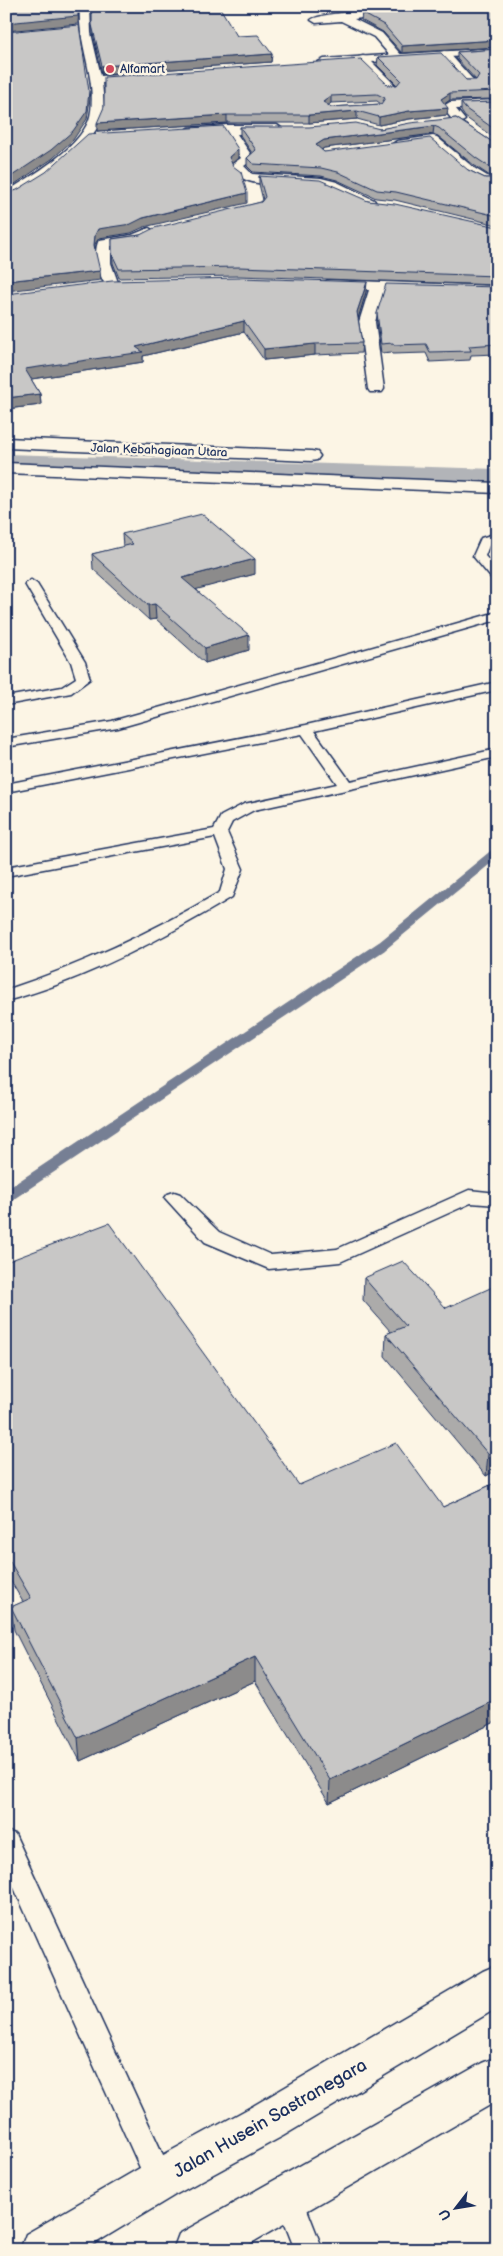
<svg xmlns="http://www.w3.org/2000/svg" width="503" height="2256" font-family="'Balsamiq Sans',sans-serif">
<rect width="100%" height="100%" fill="#fcf5e5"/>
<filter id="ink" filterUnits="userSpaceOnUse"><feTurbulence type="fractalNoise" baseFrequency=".02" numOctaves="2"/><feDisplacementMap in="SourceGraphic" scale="10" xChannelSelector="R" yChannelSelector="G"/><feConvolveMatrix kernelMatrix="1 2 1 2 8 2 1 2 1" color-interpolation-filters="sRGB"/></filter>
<g filter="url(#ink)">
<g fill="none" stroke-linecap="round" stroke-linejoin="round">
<path stroke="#767f94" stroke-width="10" d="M112,1126L382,946L497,852"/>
<path stroke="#767f94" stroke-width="12" d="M6,1197L114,1125"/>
<path fill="#b2b4b8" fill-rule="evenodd" d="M6,454L497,469V485L6,470Z"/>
<defs>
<path id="lane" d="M497,533V540L490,543L485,556L497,569V581L493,580L473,556L481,538Z
M31,580L37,584L85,662L90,679L71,693L6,705V697L62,687L76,678L71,662L25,584Z
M497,612V620L118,728L6,747V739L112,721Z
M497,682V690L314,731L350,781L497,749V757L254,810L232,822L227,832L243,869L232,897C164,938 83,981 6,1001V990C81,965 152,932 220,892L227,869L215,837L6,876V867L214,829L221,816L244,804L337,784L302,734L6,792V784L306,725Z
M469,1190L497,1193V1205L471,1203L340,1262L269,1269L205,1242L165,1198L168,1194L174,1192L180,1194L219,1232L271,1255L337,1249Z
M6,1831L15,1834L170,2170L174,2180L170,2190L160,2194L150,2190L6,1870Z
M288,2182L298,2186L323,2250H295L274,2196L278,2186Z"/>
<path id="street" d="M399,8L404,11L403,13L354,19L382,33L403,57L397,60L393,59L374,37L341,21L316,23L311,20C318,13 384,9 399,8Z
M444,51L448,52L475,82L477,84L475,86H467L440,56L438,54Z
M363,56L367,57L399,89L397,91H389L357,59L359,57Z
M497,100V108L456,109L465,120L459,124L455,123L442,107L450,102Z
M227,125H277L283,129L277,133L237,134L254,159L244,166L252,174L321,178L337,182L374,200L376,203L374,206C359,209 341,193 327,188C302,178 241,196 231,165L241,158L225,134L188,136L182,132L188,128Z
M433,136L437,137L474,168L492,179L494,182L492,185C475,189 443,155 430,144L397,149L391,145L397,141Z
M149,228L156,232L140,242L111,246V263L119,285L117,288H107C99,276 92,253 99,240L132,235Z
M328,280L497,286V294L384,290L375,322L384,389L382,392H370L368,389L359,322L369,290L323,287L321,284Z
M6,438L311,451L317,452L320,456L317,460L311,461L6,448Z
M6,463L497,483V493L6,473Z"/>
<path id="secondary" d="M80,6H90L91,33L101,76L142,74L148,77L142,80L102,83C103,94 105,108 102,118C94,144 31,196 6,202V192C33,175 77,150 89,120C93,108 92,90 90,78C86,53 78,32 80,6Z
M497,48V54L324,65L318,62L324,59Z
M497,1965V2008L283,2136L175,2195L84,2250H20L26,2234L145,2165L253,2106L483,1971Z
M497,2057V2101L239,2250H173L179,2234L482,2063Z"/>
</defs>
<use href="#lane" stroke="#1b2f5e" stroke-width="3"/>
<use href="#street" stroke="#1b2f5e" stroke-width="3"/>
<use href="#secondary" stroke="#1b2f5e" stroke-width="3"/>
<use href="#lane" fill="#fcf5e5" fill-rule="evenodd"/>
<use href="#street" fill="#fcf5e5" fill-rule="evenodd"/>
<use href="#secondary" fill="#fcf5e5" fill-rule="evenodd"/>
</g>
<path fill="#acabaa" stroke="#1b2f5e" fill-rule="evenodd" d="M92,6L237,36L272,54L271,62L102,74L93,33Z
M324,6H497V47L402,53L383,32L361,20L362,13L406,8L404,6L336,12Z
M497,49V99L450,100L444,104L447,115L409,119L379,125L357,119L309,123H227L97,131L388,85H397L377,65L378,57L466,80H476L457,59V52ZM377,101L381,104L331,107L328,105L331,103Z
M497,102V140L465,117L461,111V103Z
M456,118L497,145V225L395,200L376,198L337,180L321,176L253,172L247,166V158L252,153L240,135V127L380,129ZM433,134L438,136L475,166L493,178H485L468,170L324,152L322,150L324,148Z
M259,176L368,201L497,227V285L239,276L119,278L113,263L112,239L140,235L261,202L263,200L259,184Z
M497,287V354L471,355L470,360L430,362L426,353L393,354L392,352L381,353L377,322V313Z
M366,292L358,318L362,343L361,353L315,355L264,360L244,332L143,356V362L31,379L40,394L41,405L6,409V294Z
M122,534L255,574L196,589L249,650L205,663L156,619L149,620L93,569L92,554L123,547Z
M6,1262L299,1485L443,1507L497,1482V1721L329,1803L255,1681L80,1761L14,1630L11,1607L23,1602L6,1573Z
M364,1278L446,1308L497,1470L486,1476L385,1356L386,1334L391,1332L363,1300Z"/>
<path fill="#8c8b8b" stroke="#1b2f5e" d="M79,6L78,24L6,31V23Z
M336,6H404L336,12Z
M497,40V47L402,53V46Z
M272,54L271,62L102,74V66Z
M89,91L90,99L87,119L73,140L52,159L6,190V180Z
M450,93V100L440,107L441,99Z
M331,96V103L323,110V102Z
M448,108L447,115L409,119L379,125V117L409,111Z
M357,111V119L309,123V115Z
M227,115V123L97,131V123Z
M434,126L433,134L324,148L316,153V145L324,140Z
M238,149V158L229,166V157Z
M247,193V203L144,227L131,233L99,238L95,244L94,255V245L95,235L98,229Z
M100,271L101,280L6,291V281Z
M367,282L366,292L357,322V312Z
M244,321V332L143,356V362L25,380V369L136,347Z
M315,344V355L264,360V349Z
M40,394L41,405L6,409V398Z
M255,559V574L183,593L182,578Z
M155,604L156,619L149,620L148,605Z
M249,635V650L205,663V648Z
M497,1450V1470L486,1476L488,1454Z
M255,1657V1681L80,1761L78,1738Z
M497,1699V1721L329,1803L330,1780Z"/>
<path fill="#c8c7c6" stroke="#1b2f5e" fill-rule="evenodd" d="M6,6H78V16L6,23Z
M92,6H219L237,36L258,35L272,54L102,66L92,25Z
M409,6H497V40L402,46L384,25L362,13L408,8Z
M79,25L89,91L87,111L73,131L51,150L6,180V32Z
M497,49V91L450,93L441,99L448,108L409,111L379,117L357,111L309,115H227L97,123L104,107V77L361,59L388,85H397L401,80L378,57L441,53L466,80H476L479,75L457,52ZM377,94L385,98L381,104L331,107L323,102L331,96Z
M497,102V131L466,109L461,103Z
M456,118L497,145V216L396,192L377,190L338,172L321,168L253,164L247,158L256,150L240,127H309L356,123L380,129L410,123ZM434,126L439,128L476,158L494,170L496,173L494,178H485L468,170L430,138L324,152L316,145L324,140Z
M223,126L238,149L229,157L233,166L241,172L247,193L143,218L131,224L98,229L95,235L94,245L100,271L6,281V194L17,190L46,172L88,134Z
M259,176L320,180L368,201L395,204L497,227V276L239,267L119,269L112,254V239L140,235L154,228L261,202L265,197Z
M239,278L367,282L357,312L362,343L315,344L264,349L244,321L136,347L143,352L25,369L40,394L6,398V294L112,281Z
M386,284L497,287V344L469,346L471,351L430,352L426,344L394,345L393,343L381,344L377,313Z
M202,514L255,559L182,578L249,635L205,648L155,604L148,605L92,554L133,544L122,534Z
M109,1223L299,1485L396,1443L443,1507L497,1482V1699L330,1780L255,1657L78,1738L11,1607L31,1598L6,1555V1262Z
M403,1261L446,1308L497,1285V1450L488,1454L386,1334L406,1326L364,1278Z"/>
</g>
<circle fill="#d1495b" stroke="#fcf5e5" stroke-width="2" cx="110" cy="69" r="5"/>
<g text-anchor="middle" stroke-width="5" stroke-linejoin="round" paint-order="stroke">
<g font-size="12" fill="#1b2f5e" stroke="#fcf5e5" text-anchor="start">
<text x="120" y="73">Alfamart</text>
</g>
<g font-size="12" fill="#1b2f5e" stroke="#fcf5e5">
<text transform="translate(159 450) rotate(2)" y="4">Jalan Kebahagiaan Utara</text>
</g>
<g font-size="18" fill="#1b2f5e" stroke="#fcf5e5">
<text transform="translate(270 2118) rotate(-30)" y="6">Jalan Husein Sastranegara</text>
</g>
</g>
<rect width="503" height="2256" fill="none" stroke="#fcf5e5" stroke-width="25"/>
<rect x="12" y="12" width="478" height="2231" fill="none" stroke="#1b2f5e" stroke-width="2" filter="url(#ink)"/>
<g transform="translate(456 2208) rotate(239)" stroke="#fcf5e5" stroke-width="4" paint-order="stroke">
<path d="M0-4L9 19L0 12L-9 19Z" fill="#1b2f5e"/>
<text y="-8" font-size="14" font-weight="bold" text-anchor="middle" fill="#1b2f5e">U</text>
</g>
</svg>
